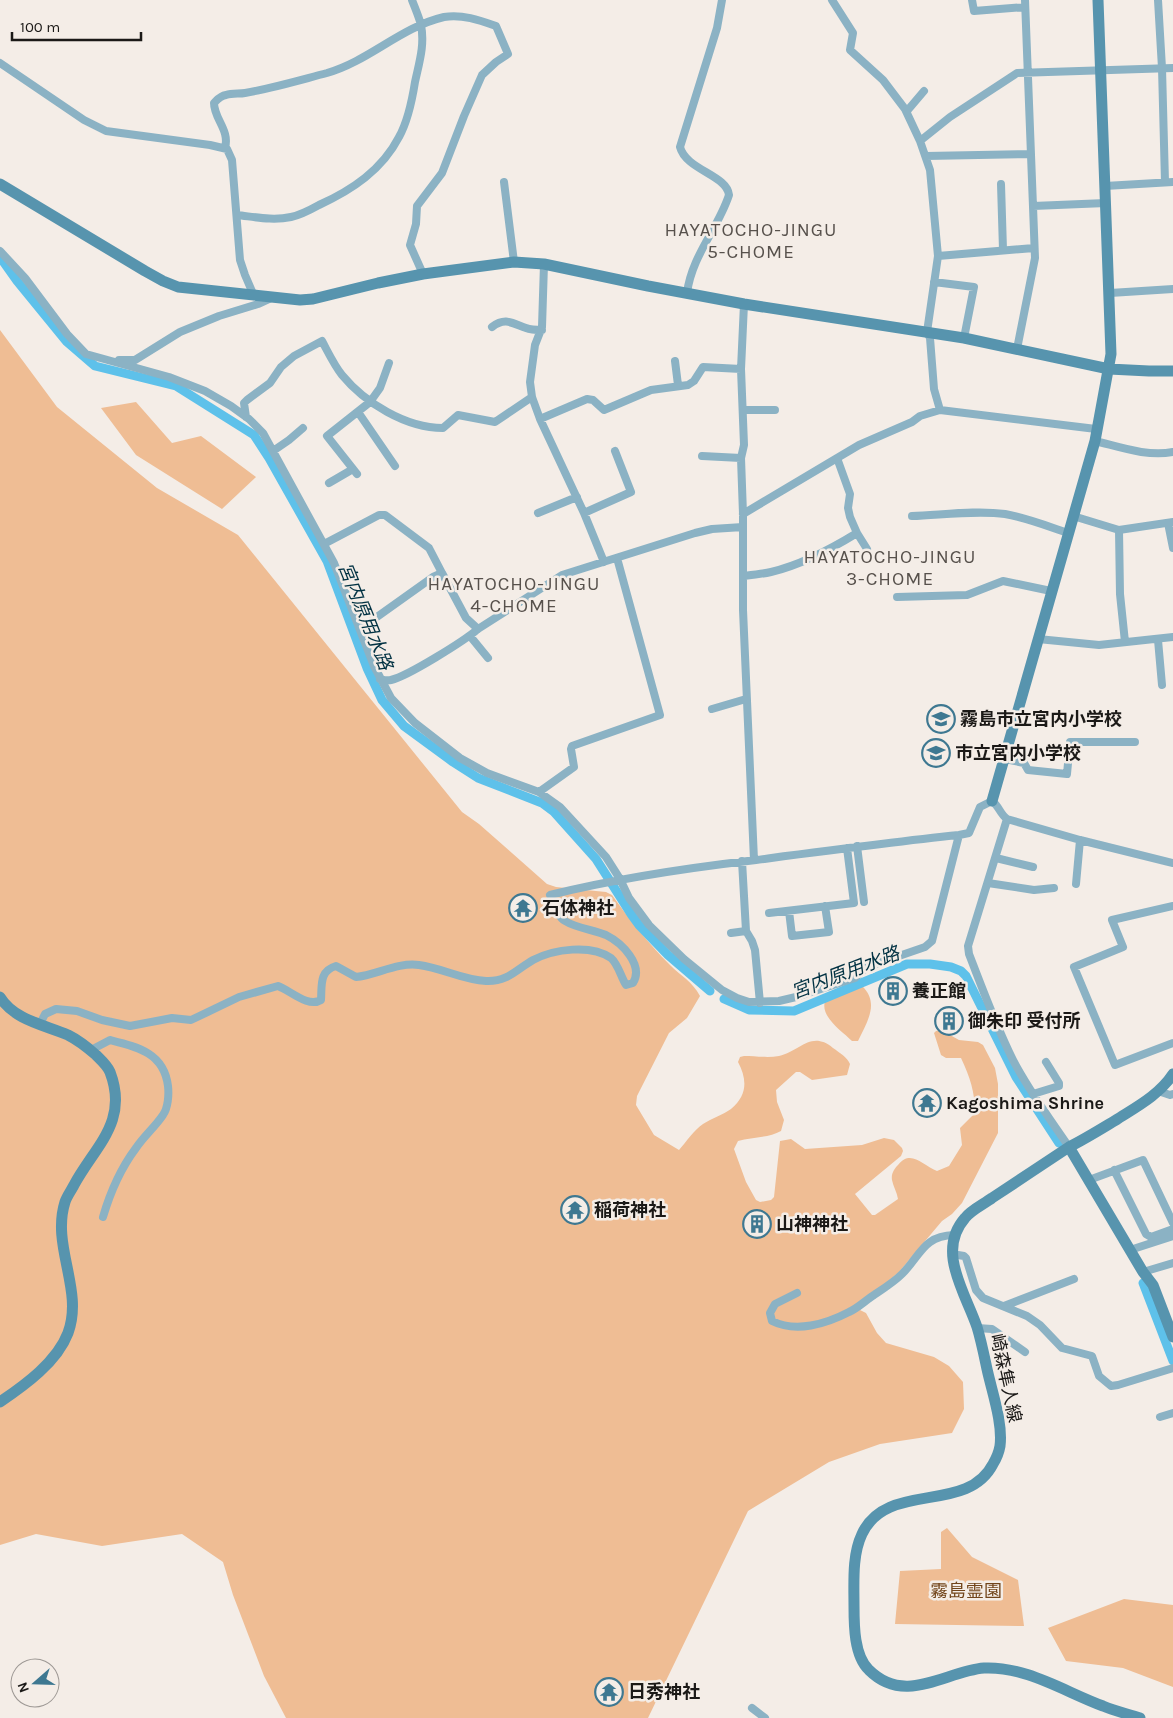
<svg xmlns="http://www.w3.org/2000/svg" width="1173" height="1718" font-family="Karla,'Noto Sans JP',sans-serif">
<rect width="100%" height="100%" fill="#f4ede7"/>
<path fill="#efbd94" d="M0,330L57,407L157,488L238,535L462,812L479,824L547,884L556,887L606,892L612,895C630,920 648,943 670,965C681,976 692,981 700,996L687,1018L669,1033L637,1096L636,1105L654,1135L679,1150C686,1142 694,1130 703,1124C712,1118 723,1115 731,1109C748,1095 747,1079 738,1062L740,1057L744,1056C755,1056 768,1058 779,1056C801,1051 811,1030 833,1048C840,1053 847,1057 850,1064L847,1075L812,1080L800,1072H796L776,1090L777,1102L784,1120L781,1131C769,1138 752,1137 738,1141L734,1149L746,1182L756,1200L760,1202L771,1200L774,1197L780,1141L791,1139L805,1149L862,1145L884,1138L894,1140L902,1148L903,1151L901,1156L855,1194L872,1215H875L898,1199C897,1192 893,1186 892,1180C891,1174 894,1169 898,1165C911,1149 922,1165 937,1171L949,1166L962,1145L960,1128L975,1113C975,1092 970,1077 961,1058H946L941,1055L934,1033L936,1031L941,1030L959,1040L978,1042L983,1045L995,1068L998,1084V1133L962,1203L952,1214L942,1221L899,1272L881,1287L860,1310L866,1313L877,1333L886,1343L934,1357L949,1366L963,1382L964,1409L952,1433L880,1444L829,1462L748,1511L648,1718H286L264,1676L233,1595L223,1562L182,1534L102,1546L36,1534L0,1545Z
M136,402L172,443L201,436L256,477L222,509L136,455L101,408Z
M862,986C880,1003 867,1022 858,1041H852C842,1031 820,1017 825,1001Z
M947,1528L972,1557L1018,1580L1024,1626L895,1624L900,1571L941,1569V1532Z
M1124,1599L1173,1605V1687L1123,1668L1066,1661L1048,1628Z"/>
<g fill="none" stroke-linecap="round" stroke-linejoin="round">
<path stroke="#5ec1ea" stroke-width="2.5" d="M1164,1340H1167"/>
<path stroke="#5ec1ea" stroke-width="9" d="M0,257L17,281L66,341L95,366L176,386L254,435L269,458L327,561L367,668L382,700L404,726L453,762L478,778L542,803L554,812L596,859L631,914L639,925L668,955L710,991
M724,999L749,1010L794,1011L907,964H930L951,967L961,971L966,976L1016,1077L1059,1143
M1143,1283L1173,1361"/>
<path stroke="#8bb2c4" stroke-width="8" d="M832,0L853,33L850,50L883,80L905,109L920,141
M972,0L974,11L1025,7
M1158,0L1162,68L1165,182
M0,63L84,120L106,131L210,145L227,149L232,160L240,260L245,275L254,296
M907,111L924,91
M225,148C230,130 214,119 214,103C218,99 220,96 226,95C232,93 239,94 245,93C273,88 300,80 327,73C369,61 401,27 444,17C462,14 479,20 496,26L508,54L496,62L482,75L464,116L442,173L417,206L416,224L410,245L423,274
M926,156L1031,154
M504,182L514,262
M1001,184L1003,250
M1105,186L1173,182
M1033,206L1106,203
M237,215C255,217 273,221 291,217C301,215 310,210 319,205C352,190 382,170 399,137C408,121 412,101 415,82C419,63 425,45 421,25C419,17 415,8 412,0
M0,251L25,278L67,334L86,354L169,377L205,391L231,406L249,419L263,433L334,563L374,666L391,698L415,723L460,758L487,773L539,792L560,807L606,857L620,879L629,898L649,925L684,959L722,990L737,998L749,1002L779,1001L796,997L855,978L867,967L925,947L932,941L959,835
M938,256L1034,248
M544,264L542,327L535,345L530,382L532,397L540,419L587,399L593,400L604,410L651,390L688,385L694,381L703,367L741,369
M934,282L974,287L964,338
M687,293C692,255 718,229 729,195C727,175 686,170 680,147L717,28L722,0
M1110,293L1173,289
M744,304L741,369L744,445L741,458L743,514V610L754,860
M492,327C505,317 512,323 526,328C531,330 536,330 542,330
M1017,349L1035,258L1025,0
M119,360H135L180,332L219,316L258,304L271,298
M675,361L678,385
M743,410H775
M940,410L934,389L930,338L927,332L938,256L930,170L920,141L950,117L1017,73L1173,68
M358,412L395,466
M246,417L244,403L247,400L270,383L281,367L294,356L322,341C328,352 334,365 342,375C365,403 406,428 443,428L458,415L495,422L532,397
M540,419L584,513L604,562
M1095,441C1120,447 1147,457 1173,452
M273,451L289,440L303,428
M702,456L741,458
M837,458L850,494L848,508L850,517L857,533L867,549
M357,474L327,436L370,402L380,388L389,363
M329,483L353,469
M538,513L577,497
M584,513L631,492L615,451
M743,514L859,445L912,422L920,416L940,410L1096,429
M912,516C941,515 976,510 1005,514C1027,518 1047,526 1068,533
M1073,516L1119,530L1173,522
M1168,523L1173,548
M1119,530L1120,594L1125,642
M324,544L379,515H385L429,548L442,573
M743,576C752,575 762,574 771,572C801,565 831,549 857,533
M897,597L967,595L1003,581L1051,591
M360,629L433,577L442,573L466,618L478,629
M470,636L488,658
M1038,639L1099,645L1173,637
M1158,640L1162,685
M380,679C384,680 387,681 391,680C408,676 464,641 478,629L562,575L695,533L712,529L743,527
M712,709L746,699
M1005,759L1024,763L1028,770L1067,774L1070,742H1135
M539,792L574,767L571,749L572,746L660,715L617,558
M1007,819L968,946L969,954C983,990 996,1026 1013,1060C1029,1091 1050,1119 1069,1147
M857,846L864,902
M996,858L1033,867
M742,861L746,931L752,941L755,950L760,1003
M988,883L1034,890L1054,888
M1076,884L1080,840
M1173,906L1112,920L1123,947L1074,967L1115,1065L1173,1043
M789,911L792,936L829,932L825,906
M769,913L854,903L847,848
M731,933L746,931
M40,1024L45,1014L56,1009L77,1011L102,1020L130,1026L172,1018L191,1020L239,997L278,986C291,991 308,1008 321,1000C322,985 319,971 336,966L356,977C376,975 398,962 419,965C442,968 463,980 486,981C508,982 517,969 533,960C554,949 591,944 611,958C618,964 621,977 626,985L633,983C644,965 622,943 606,935C594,930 576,928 565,921C557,916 554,903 550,895C618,878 687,868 756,860C824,851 891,842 959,835L969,833L980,807L992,801C999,806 1000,814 1007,819L1080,840L1173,863
M91,1050L110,1040C138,1047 164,1053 168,1086C169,1095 168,1108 163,1115C155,1127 144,1136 136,1148C121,1168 110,1193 103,1217
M1158,1091L1170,1095L1173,1094
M1033,1094L1059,1086V1083L1046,1062
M1114,1170L1146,1234L1151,1237L1173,1229
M1089,1180L1143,1160L1173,1223
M1130,1250L1173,1236
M952,1254L964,1256L966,1258L976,1290L983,1298L1027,1316L1040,1325L1062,1348L1092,1356L1099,1376L1111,1386L1118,1385L1173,1368
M1143,1272L1173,1263
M797,1293L775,1304L770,1313L772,1321C796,1333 826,1324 849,1312C858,1308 866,1300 874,1295C883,1289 894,1282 902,1274C921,1255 923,1236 954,1235
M1004,1306L1074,1279
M977,1328L992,1329L1025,1352
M1160,1417L1173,1413
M752,1708L765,1718"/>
<path stroke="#5794ae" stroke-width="11" d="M0,184L145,271L163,281L178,287L300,300L313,299L378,283L423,274L514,262L544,264L648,286L744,304L964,338L1109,369L1149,371H1173
M992,801L1095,441L1111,354L1098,0
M0,997C14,1020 45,1025 68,1035C78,1040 87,1047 96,1055C101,1060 107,1065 110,1072C129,1122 95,1146 74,1185C71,1191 67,1196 65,1202C51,1246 84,1290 68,1333C57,1362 25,1385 0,1402
M1069,1147L1143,1272L1153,1285L1173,1337
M1140,1718C1128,1714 1115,1711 1103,1706C1065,1692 1026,1666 984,1668C946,1671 905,1706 869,1670C854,1656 854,1625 854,1606C854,1582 852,1555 862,1534C887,1480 967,1515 993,1464C996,1459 999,1452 1000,1446C1003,1423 992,1392 987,1369C984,1355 981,1340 977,1327C965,1292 936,1251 965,1218C971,1210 984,1204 992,1198C1018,1181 1043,1164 1069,1147C1085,1139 1101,1129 1116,1120C1138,1106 1159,1095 1173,1074"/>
</g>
<defs>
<symbol id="school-ring" viewBox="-11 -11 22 22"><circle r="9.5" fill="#f4ede7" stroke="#3e7891" stroke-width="1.5"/><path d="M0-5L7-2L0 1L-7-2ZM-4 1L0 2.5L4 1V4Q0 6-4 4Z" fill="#3e7891"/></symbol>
<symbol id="temple-ring" viewBox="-11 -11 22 22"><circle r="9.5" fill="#f4ede7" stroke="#3e7891" stroke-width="1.5"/><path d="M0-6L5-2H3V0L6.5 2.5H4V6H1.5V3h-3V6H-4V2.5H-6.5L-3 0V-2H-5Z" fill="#3e7891"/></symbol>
<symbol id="building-ring" viewBox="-11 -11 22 22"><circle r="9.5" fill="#f4ede7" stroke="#3e7891" stroke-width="1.5"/><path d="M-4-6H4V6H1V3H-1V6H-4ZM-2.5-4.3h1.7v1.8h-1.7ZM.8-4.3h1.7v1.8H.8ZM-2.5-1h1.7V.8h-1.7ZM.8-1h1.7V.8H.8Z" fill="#3e7891"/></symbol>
</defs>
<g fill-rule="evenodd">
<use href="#school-ring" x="925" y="703" width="32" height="32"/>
<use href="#school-ring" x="920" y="737" width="32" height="32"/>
<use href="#temple-ring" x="507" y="892" width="32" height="32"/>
<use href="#building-ring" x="877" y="975" width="32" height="32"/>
<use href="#building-ring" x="933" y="1005" width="32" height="32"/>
<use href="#temple-ring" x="911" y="1087" width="32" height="32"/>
<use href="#temple-ring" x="559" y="1194" width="32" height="32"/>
<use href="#building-ring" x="741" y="1208" width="32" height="32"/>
<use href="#temple-ring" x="593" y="1676" width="32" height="32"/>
</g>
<g text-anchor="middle" stroke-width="5" stroke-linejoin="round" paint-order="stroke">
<g font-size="18" font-weight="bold" fill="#1b1917" stroke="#f4ede7" text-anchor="start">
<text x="960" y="725">霧島市立宮内小学校</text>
<text x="955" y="759">市立宮内小学校</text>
<text x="542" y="914">石体神社</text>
<text x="912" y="997">養正館</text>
<text x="968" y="1027">御朱印 受付所</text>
<text x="946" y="1109">Kagoshima Shrine</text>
<text x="594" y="1216">稲荷神社</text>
<text x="776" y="1230">山神神社</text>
<text x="628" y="1698">日秀神社</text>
</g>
<g font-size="18" fill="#1b1917" stroke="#f4ede7">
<text transform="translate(1006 1378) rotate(78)" y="6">崎森隼人線</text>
</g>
<g font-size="18" fill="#72451b" stroke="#f4ede7">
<text x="966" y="1597">霧島霊園</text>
</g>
<g font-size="19" letter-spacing="1" fill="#57514c" stroke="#f4ede7">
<text x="751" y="236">HAYATOCHO-JINGU<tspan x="751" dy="22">5-CHOME</tspan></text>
<text x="890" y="563">HAYATOCHO-JINGU<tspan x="890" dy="22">3-CHOME</tspan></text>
<text x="514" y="590">HAYATOCHO-JINGU<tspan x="514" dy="22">4-CHOME</tspan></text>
</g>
<g font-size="19" font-style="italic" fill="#023243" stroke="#f4ede7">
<text transform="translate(366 616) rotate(68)" y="7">宮内原用水路</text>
<text transform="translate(845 972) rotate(-21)" y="7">宮内原用水路</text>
</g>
</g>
<g transform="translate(35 1683) rotate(250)"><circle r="24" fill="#f4ede7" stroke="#9d9894"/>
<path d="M0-4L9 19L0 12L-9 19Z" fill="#3e7891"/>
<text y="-8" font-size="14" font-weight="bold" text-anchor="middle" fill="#1b1917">N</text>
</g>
<path d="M12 32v8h129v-8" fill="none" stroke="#1b1917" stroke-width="2.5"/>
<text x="20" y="32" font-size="15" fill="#1b1917" stroke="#f4ede7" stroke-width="4" paint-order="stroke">100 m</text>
</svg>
